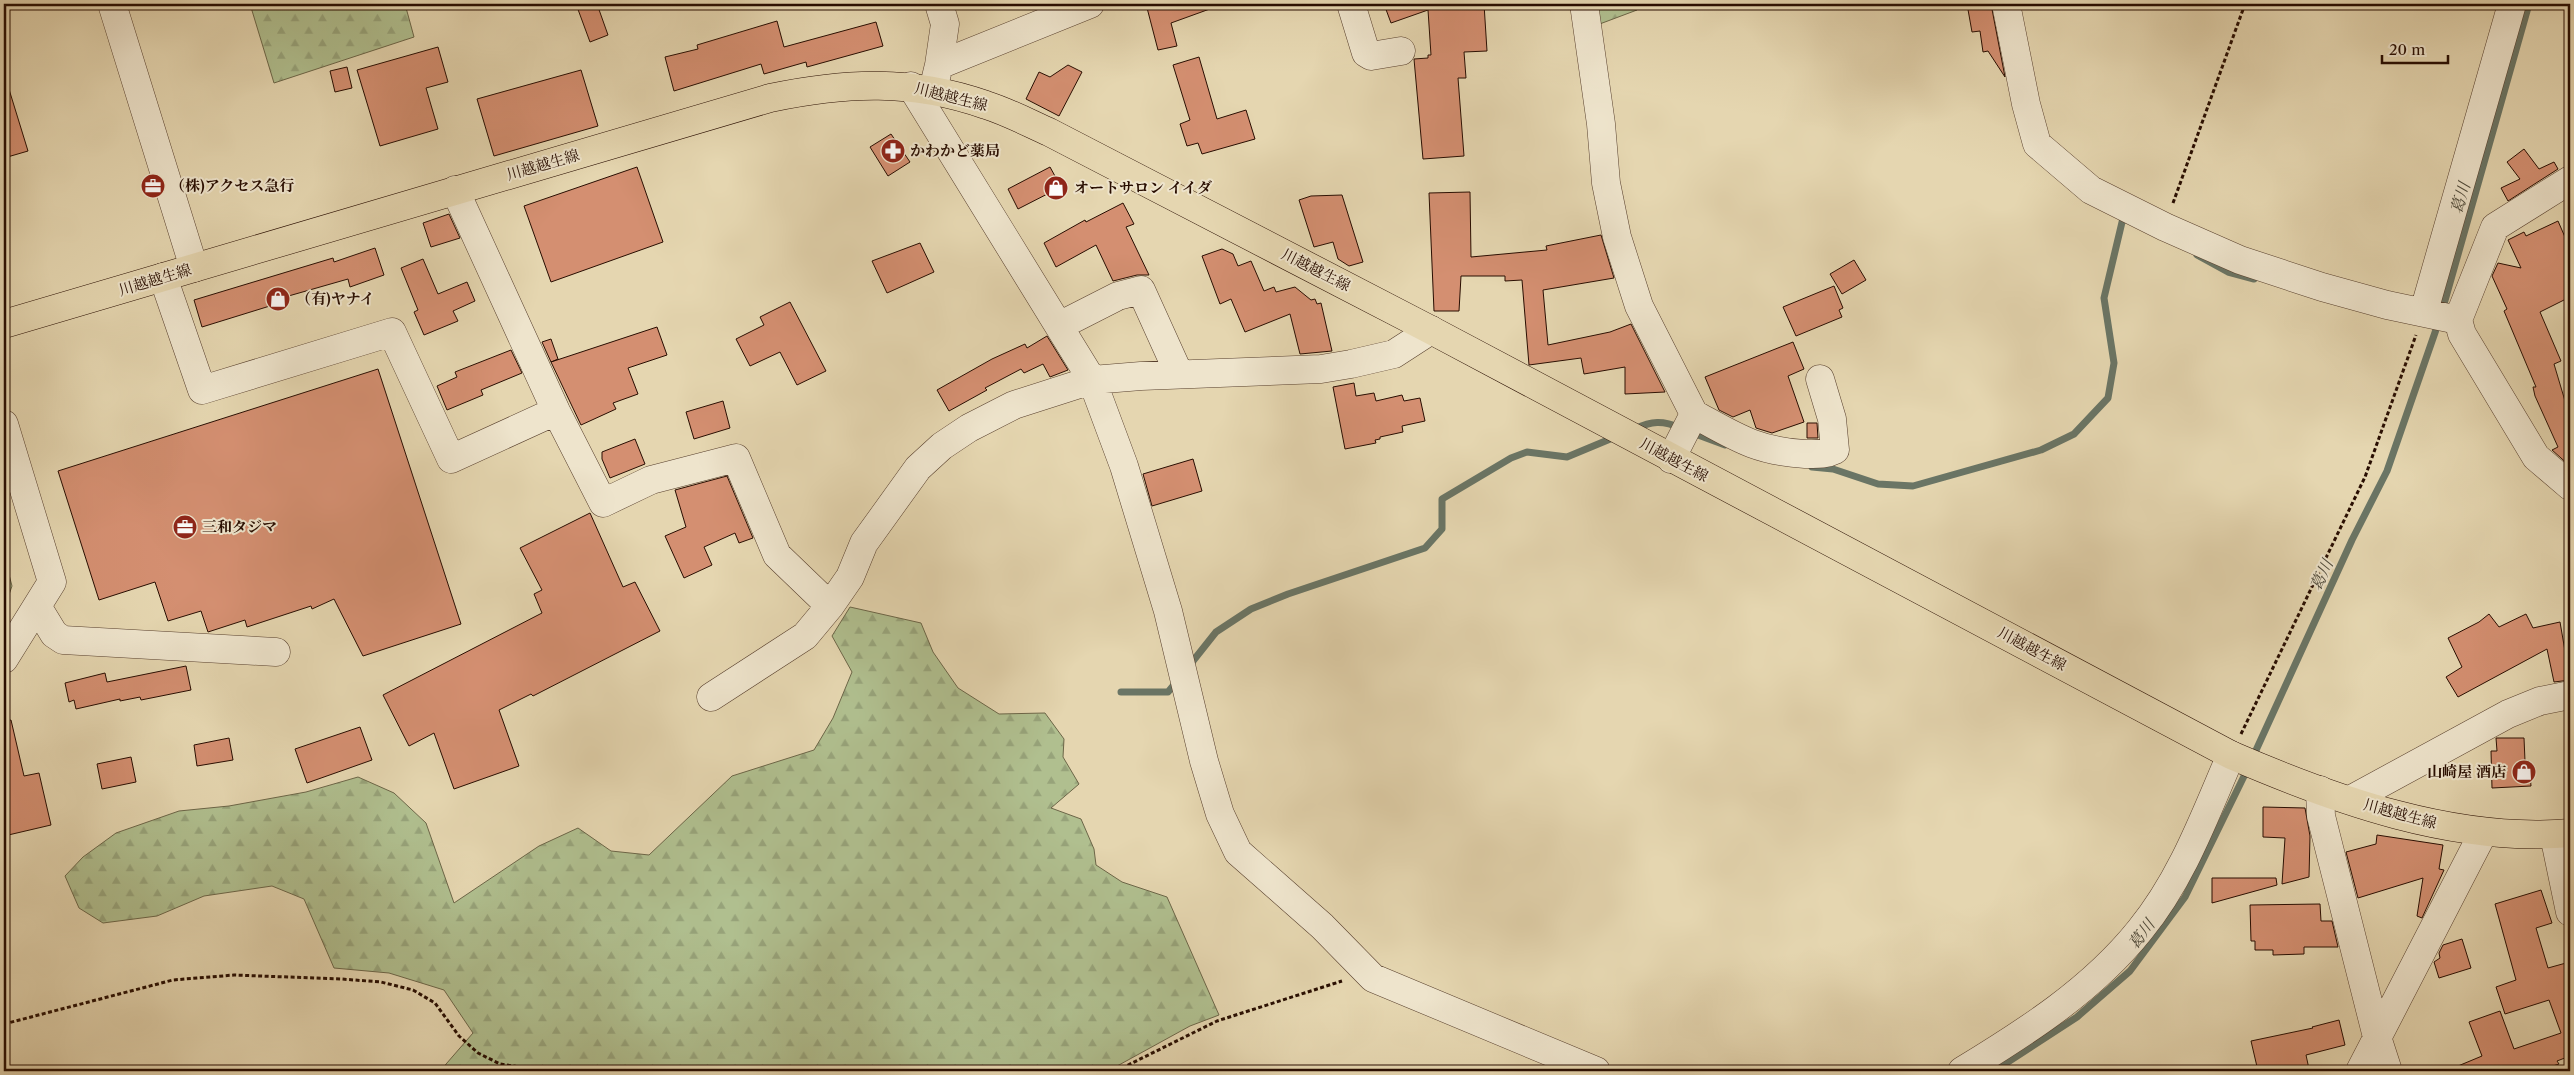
<svg xmlns="http://www.w3.org/2000/svg" width="2574" height="1075" font-family="'Libre Caslon Text','Noto Serif JP',serif">
<defs>
<pattern id="forest-firs" width="22" height="20" patternUnits="userSpaceOnUse" patternTransform="scale(1.25)"><rect width="22" height="20" fill="#b0bf8f"/><path d="M5 1l3.5 6h-7zM16 11l3.5 6h-7z" fill="#97a37a"/></pattern>
</defs>
<rect width="100%" height="100%" fill="#e5d6b0"/>
<filter id="stains"><feTurbulence type="fractalNoise" baseFrequency=".004" numOctaves="4"/><feColorMatrix values="0 0 0 0 .2 0 0 0 0 .09 0 0 0 0 .02 0 0 0 .5 -.17"/></filter>
<radialGradient id="worn" r=".72"><stop offset=".6" stop-color="#630" stop-opacity="0"/><stop offset="1" stop-color="#630" stop-opacity=".3"/></radialGradient>
<path fill="url(#forest-firs)" stroke="#6c6648" d="M250,4H405L414,37L274,83Z
M1594,4H1636L1637,10L1597,25Z
M4,556L12,586L4,609Z
M850,607L921,623L933,652L958,688L999,714L1045,713L1064,739L1063,757L1079,784L1051,808L1081,819L1094,849L1096,865L1122,882L1167,897L1219,1015L1190,1026L1108,1071H440L473,1033L444,990L389,973L334,968L304,899L272,886L204,896L157,916L103,923L79,908L65,876L83,857L116,833L179,811L229,806L306,792L358,777L394,793L426,823L454,903L539,846L578,828L611,851L649,855L732,776L814,750L833,718L852,672L832,636Z"/>
<g fill="none" stroke-linecap="round" stroke-linejoin="round">
<path stroke="#6a7565" stroke-width="7" d="M2197,255L2228,272L2254,279
M2442,311L2529,4
M1634,429C1652,421 1662,420 1681,428
M1690,432L1725,445
M1812,467L1833,469L1878,484L1913,486L2041,450L2074,434L2108,398L2114,363L2104,298L2123,218L2127,220
M1189,666L1216,632L1251,609L1288,594L1425,548L1442,529V499L1511,458L1527,452L1567,457L1615,437
M1121,692H1168L1178,680
M2252,759L2352,540L2387,471L2439,321
M1994,1071L2077,1017L2130,971L2185,897L2248,768"/>
</g>
<path fill="#d48f71" stroke="#280d01" d="M576,4H597L608,35L590,42Z
M1146,4H1218V6L1171,23L1177,46L1158,50Z
M1384,4H1484L1487,51L1464,52L1466,78H1458L1464,156L1423,159L1414,59L1428,58V55H1431L1428,10L1391,23Z
M1967,4H1991L2005,77L1988,51L1983,52L1980,31L1972,32Z
M777,21L784,47L876,22L883,46L807,67L806,62L764,74L761,64L674,91L665,57L698,49L697,45Z
M438,47L448,82L426,88L438,129L380,146L357,70Z
M1199,57L1217,119L1246,110L1255,139L1202,154L1198,143L1187,146L1180,124L1190,120L1173,65Z
M1068,65L1082,72L1059,116L1026,99L1039,72L1050,77Z
M347,67L352,88L335,92L330,71Z
M581,70L598,126L494,156L477,99Z
M8,86L28,151L4,158V87Z
M891,134L910,162L888,176L870,147Z
M2524,149L2539,169L2554,162L2558,169L2508,201L2501,188L2520,179L2507,162Z
M637,167L663,242L551,282L524,206Z
M1050,167L1061,187L1018,209L1008,189Z
M1470,192L1471,257L1547,250L1546,246L1601,235L1614,278L1543,290L1548,345L1610,332L1631,324L1665,392L1625,394V367L1584,374L1581,358L1529,365L1522,280L1505,281V276H1461L1459,311H1434L1429,193Z
M1342,195L1363,262L1349,266L1338,259L1333,242L1314,247L1299,200L1311,196Z
M1123,203L1134,224L1126,227L1149,275H1137L1113,281L1096,245L1056,267L1044,243L1085,220L1086,222Z
M449,214L460,238L431,247L423,223Z
M2558,221L2568,244L2565,245L2570,256V297L2540,312L2561,361L2554,364L2565,401L2570,398V466L2552,450L2558,447L2535,396L2533,387H2536L2504,311L2507,309L2492,276L2498,263L2521,268L2508,240L2524,232L2526,236Z
M920,243L934,272L887,293L872,261Z
M375,248L384,275L350,287L348,279L285,297L286,301L202,327L194,300L333,258L334,262Z
M1222,249L1233,254L1238,266L1251,261L1264,291L1274,287L1276,292L1295,287L1311,300L1315,299L1317,304L1321,303L1332,351L1300,354L1290,314L1245,332L1231,299L1220,304L1202,256Z
M423,259L438,294L467,282L475,301L453,311L458,321L424,335L414,312L418,310L401,268Z
M1854,260L1866,280L1842,294L1830,274Z
M1834,286L1843,308L1839,310L1842,317L1796,336L1783,307Z
M790,302L826,371L797,385L780,352L750,366L736,339L764,325L760,317Z
M657,327L667,355L628,368L638,394L613,403L616,409L581,425L551,362Z
M1047,336L1068,370L1050,377L1043,364L1024,373L1021,369L985,388L987,390L949,411L937,390L992,359L1025,344L1027,348Z
M551,339L558,359L551,362L542,342Z
M1793,342L1804,369L1788,376L1804,422L1772,433L1756,428L1750,410L1733,417L1719,410L1705,377Z
M511,350L522,373L481,390L483,395L447,410L437,386L457,377L455,372Z
M378,369L461,624L363,656L334,599L312,609L311,606L247,627L245,620L208,632L201,611L168,621L155,582L99,600L58,471Z
M1354,383L1356,396L1374,393L1376,401L1402,395L1404,401L1420,398L1425,421L1402,426L1403,432L1380,437V439L1375,440L1376,443L1345,449L1333,387Z
M723,401L730,428L694,439L686,412Z
M1807,423H1817L1818,438H1807Z
M635,439L645,464L610,478L602,459V452Z
M1193,459L1202,491L1152,506L1143,474Z
M727,476L753,538L739,543L735,533L704,547L712,565L684,578L665,536L686,527L675,490Z
M590,513L623,587L635,582L660,631L533,696L531,694L499,710L519,766L454,789L434,733L409,746L383,695L542,613L534,594L542,590L520,548Z
M2489,614L2499,627L2526,614L2533,628L2560,622L2570,680L2554,682L2547,649L2458,697L2446,677L2462,667L2448,638L2479,622Z
M186,666L191,690L141,700L140,697L120,701V699L76,709L74,700L69,702L65,683L105,673L107,682Z
M11,720L24,776L39,773L51,825L4,836V721Z
M360,727L372,760L307,783L295,749Z
M229,738L233,760L197,766L194,745Z
M2496,738H2524L2525,761H2529L2531,786L2492,788L2491,751H2497Z
M131,757L136,782L102,789L97,764Z
M2263,807L2305,808L2310,836L2309,877L2282,884L2285,838L2263,837Z
M2377,835L2443,845L2439,869L2444,870L2422,918L2417,916L2423,878L2358,898L2346,852L2376,844Z
M2212,878H2276L2277,885L2212,903Z
M2541,890L2552,923L2536,928L2548,968L2566,963L2570,975V1056L2557,1061L2559,1064L2537,1071H2446L2482,1056L2469,1022L2500,1011L2514,1049L2561,1033L2549,1000L2505,1014L2496,987L2516,980L2495,904Z
M2320,904L2321,921H2332L2338,947H2304V954L2273,955V950H2255V941H2251L2250,905Z
M2462,939L2471,968L2439,978L2434,962L2440,958L2439,953L2443,945Z
M2339,1020L2345,1045L2306,1055L2309,1069L2299,1071H2258L2251,1041L2313,1028L2312,1027Z"/>
<g fill="none" stroke-linecap="round" stroke-linejoin="round">
<defs>
<path id="minor" d="M112,4L194,268
M1351,4L1366,53L1371,56L1401,51
M1584,4L1601,124L1606,183L1617,237L1639,306L1694,414L1671,459
M2006,4L2026,104L2037,144L2091,190L2165,227L2240,260L2322,287L2387,305L2458,320L2462,334L2536,457L2570,486
M939,65L945,24L939,4
M911,86L1092,380L1124,466L1168,611L1204,761L1220,814L1238,852L1322,926L1373,978L1596,1071
M933,90L939,65L1090,4
M455,190L556,411L603,503L651,480L736,458L777,555L830,606L850,577L864,543L918,468L942,446L969,428L1014,405L1092,380L1141,376L1321,369L1351,364L1394,354L1431,330
M163,277L202,390L392,332L451,459L556,411
M2424,311L2512,4
M2458,320L2495,227L2570,180
M1059,326L1118,296L1141,290L1179,374
M1694,414C1736,437 1756,451 1805,454C1816,454 1825,455 1835,450L1832,419L1820,379
M4,424L52,582L4,659
M37,606L54,634L63,640L276,652
M711,697L805,636L830,606
M2320,790L2321,816L2377,1037L2388,1071
M2350,800L2508,714L2540,701L2570,695
M2554,835L2570,912
M1962,1071C2026,1032 2092,990 2140,930C2182,879 2205,815 2231,755
M2360,1071L2483,833"/>
<path id="major" d="M4,324L770,98C846,82 912,79 986,105C1008,112 1029,123 1049,132L1431,330L2231,755C2335,800 2455,843 2570,833"/>
</defs>
<use href="#minor" stroke="#573f2d" stroke-width="29"/>
<use href="#major" stroke="#280d01" stroke-width="29"/>
<path stroke="#280d01" stroke-width="3" stroke-dasharray="4 2.5" stroke-linecap="butt" d="M2173,203L2245,4
M2241,734L2365,477L2416,335
M4,1024L173,980L234,975L341,979L381,982L413,990L435,1003L459,1036L478,1053L500,1064L546,1071
M1116,1071L1217,1021L1342,981"/>
<use href="#minor" stroke="#eee4cc" stroke-width="28"/>
<use href="#major" stroke="#e5d6b0" stroke-width="28"/>
</g>
<defs>
<symbol id="pharmacy-disc" viewBox="-11 -11 22 22"><circle r="9.5" fill="#8f2418" stroke="#eee4cc"/><path d="M-2-6h4v4h4v4h-4v4h-4v-4h-4v-4h4Z" fill="#fff"/></symbol>
<symbol id="office-disc" viewBox="-11 -11 22 22"><circle r="9.5" fill="#8f2418" stroke="#eee4cc"/><path d="M-6-3h4V-5.5h4V-3h4V5H-6ZM-1-4.5V-3h2v-1.5ZM-6 0V1H6V0Z" fill="#fff"/></symbol>
<symbol id="shop-disc" viewBox="-11 -11 22 22"><circle r="9.5" fill="#8f2418" stroke="#eee4cc"/><path d="M-5-2.5h2.3a2.7 3.5 0 0 1 5.4 0H5L5.5 6h-11ZM-1.5-2.5h3a1.5 2.3 0 0 0-3 0Z" fill="#fff"/></symbol>
</defs>
<g fill-rule="evenodd">
<use href="#pharmacy-disc" x="879" y="137" width="28" height="28"/>
<use href="#office-disc" x="139" y="172" width="28" height="28"/>
<use href="#shop-disc" x="1042" y="174" width="28" height="28"/>
<use href="#shop-disc" x="264" y="285" width="28" height="28"/>
<use href="#office-disc" x="171" y="513" width="28" height="28"/>
<use href="#shop-disc" x="2510" y="758" width="28" height="28"/>
</g>
<g text-anchor="middle" stroke-width="4" stroke-linejoin="round" paint-order="stroke">
<g font-size="15" fill="#280d01" stroke="#eee4cc">
<text transform="translate(951 97) rotate(14)" y="5">川越越生線</text>
<text transform="translate(543 165) rotate(-16)" y="5">川越越生線</text>
<text transform="translate(1316 270) rotate(27)" y="5">川越越生線</text>
<text transform="translate(155 280) rotate(-17)" y="5">川越越生線</text>
<text transform="translate(1674 460) rotate(28)" y="5">川越越生線</text>
<text transform="translate(2032 649) rotate(28)" y="5">川越越生線</text>
<text transform="translate(2400 814) rotate(15)" y="5">川越越生線</text>
</g>
<g font-size="15" font-weight="bold" fill="#280d01" stroke="#eee4cc" text-anchor="start">
<text x="910" y="156">かわかど薬局</text>
<text x="170" y="191">（株)アクセス急行</text>
<text x="1074" y="193">オートサロン イイダ</text>
<text x="296" y="304">（有)ヤナイ</text>
<text x="202" y="532">三和タジマ</text>
<text x="2506" y="777" text-anchor="end">山崎屋 酒店</text>
</g>
<g font-size="16" font-style="italic" fill="#4e4a3b" stroke="#eee4cc">
<text transform="translate(2460 198) rotate(-74)" y="6">葛川</text>
<text transform="translate(2321 575) rotate(-65)" y="6">葛川</text>
<text transform="translate(2141 934) rotate(-53)" y="6">葛川</text>
</g>
</g>
<rect width="2574" height="1075" fill="none" stroke="#e5d6b0" stroke-width="20"/>
<rect x="5" y="5" width="2564" height="1065" fill="none" stroke="#280d01" stroke-width="2.5"/>
<rect x="10" y="10" width="2554" height="1055" fill="none" stroke="#280d01"/>
<path d="M2382 55v8h66v-8" fill="none" stroke="#280d01" stroke-width="2.5"/>
<text x="2389" y="55" font-size="15" fill="#280d01" stroke="#eee4cc" stroke-width="4" paint-order="stroke">20 m</text>
<rect width="100%" height="100%" filter="url(#stains)"/>
<rect width="100%" height="100%" fill="url(#worn)"/>
</svg>
